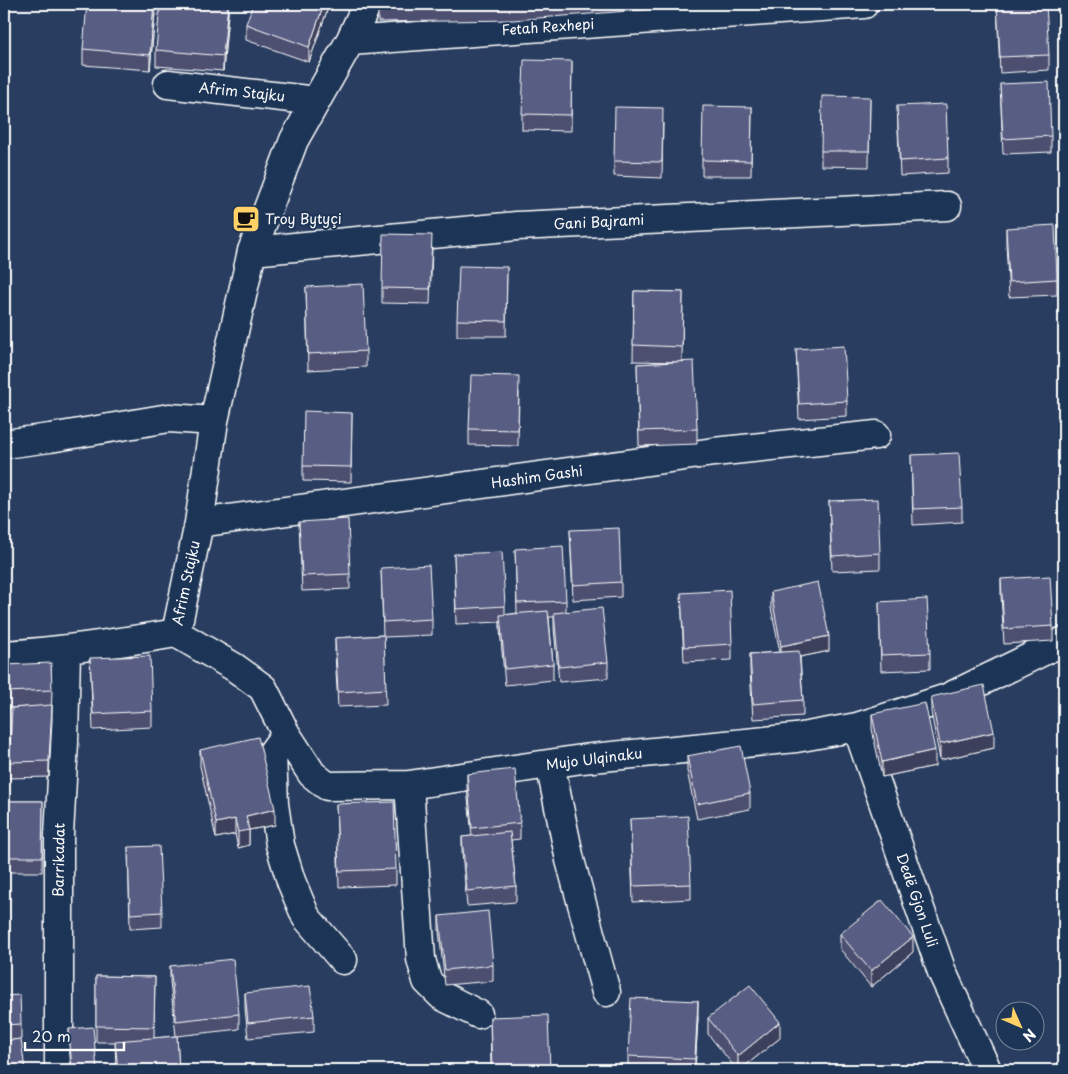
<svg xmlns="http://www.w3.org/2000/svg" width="1068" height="1074" font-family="'Playpen Sans',sans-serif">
<rect width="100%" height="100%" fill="#293d60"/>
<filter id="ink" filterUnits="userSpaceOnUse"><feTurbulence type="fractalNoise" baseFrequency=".02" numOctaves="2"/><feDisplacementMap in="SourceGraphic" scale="10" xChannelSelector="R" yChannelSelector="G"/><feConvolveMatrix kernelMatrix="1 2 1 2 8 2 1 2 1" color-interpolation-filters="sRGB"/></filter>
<g filter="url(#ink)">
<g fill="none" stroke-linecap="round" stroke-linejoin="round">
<defs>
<path id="minor" d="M350,41L864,4
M168,84L316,101
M252,251L517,226L947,206
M4,444L50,438L169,418L214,421
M199,523L714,452L876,435
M176,633L234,667L263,688L286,734L312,774L327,786L409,785L582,759L796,738L857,727L947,698L1064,641
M176,633L199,523L214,421L252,251L294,140L350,41L367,4
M4,655C62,651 118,643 176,633
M857,727L942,972L987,1070
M286,734L272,753L274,804L280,845L291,881L306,917L343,960
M550,764L570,860L606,992
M409,785L421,959L427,981L442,996L478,1014
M59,1070V835L64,742L66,651"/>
</defs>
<use href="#minor" stroke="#fff" stroke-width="31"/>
<use href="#minor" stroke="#1d3557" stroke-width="28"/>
</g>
<path fill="#4d5071" stroke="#fff" d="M155,4V13L150,70L83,65V49Z
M228,4V14L223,71L156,66V50Z
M328,4V8L309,62L246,40V24Z
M378,4H704V5L513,20L378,22Z
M997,4L1049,55V70L1000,73Z
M572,61L571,131L522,130V114Z
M1000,84L1051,136V152L1003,154Z
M870,97L869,167L821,166V151Z
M897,106L948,158V173L900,176Z
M752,107L751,176H702V160Z
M663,123L662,178L614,176V161Z
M1006,228L1057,279V295L1009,297L1006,243Z
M432,250L430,304L382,303V288Z
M507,267L506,336H457V320Z
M306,287L366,351V367L308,370Z
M634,291L683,292L682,362L697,429V444L639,446L637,364L679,362L633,361Z
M796,349L847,401V416L799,419Z
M519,392L518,446L469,445V429Z
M352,413L351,482L303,481V466Z
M911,455L962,507V522L913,525Z
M829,501L880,553V569L832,571Z
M299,522L350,574V589L302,591Z
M570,530L621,582V597L573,600Z
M515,549L566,601V612L608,662V678L559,682L554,629V617H549L553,664V680L505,685L500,630V622L456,624L454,554L505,606V615L517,613Z
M381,568L432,619V635L384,637L386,705L338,707L335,653V638L383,635Z
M1001,579L1053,626V641L1004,644L1001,595Z
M771,592L829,651L800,657L803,700V716L753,719L750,670V654L780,652L771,608Z
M681,593L732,644V660L684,662Z
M879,602L930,653V669L881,671Z
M90,658L152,711V727L93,730Z
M5,665L52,690L49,777L9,778V762L29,707L6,708Z
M931,697L994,748L940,760L931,712Z
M872,714L935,766L882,777L872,729Z
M200,750L275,825L249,830V845L238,848L235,834L216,838L200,766Z
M687,756L750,793V809L697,819L687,771Z
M467,774L520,823V839L511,840L516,886V902L467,906L462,853V837L472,836L467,789Z
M4,801H43L42,872H6L7,929H4Z
M336,804L396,869V885L339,887Z
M630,819L691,884V899L633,902Z
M128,847L162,912V927L130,929Z
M439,916L493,965V981L445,985L439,931Z
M840,934L913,952L871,987L840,949Z
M170,966L239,1014V1029L177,1036L179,1070H116L115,1042H96V976L155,977L154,1038L176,1036L170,981Z
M245,993L314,1016V1032L248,1038L245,1008Z
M4,996L21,1024V1039L4,1041Z
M490,1017L550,1070H491Z
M698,1017L695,1070H628V1056Z
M708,1018L780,1038L740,1070H737L708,1034Z
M69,1029L97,1070H71L69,1044Z"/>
<path fill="#3e415c" stroke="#fff" d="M154,4L155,13L150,70V55Z
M228,4V14L223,71V56Z
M324,4H328V8L309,62V47Z
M829,636V651L781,661V646Z
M52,705V720L49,777V761Z
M994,732V748L940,760V744Z
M935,750V766L882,777V762Z
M275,809V825L249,830V845L238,848V832L246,816Z
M235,819V834L216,838V823Z
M913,937V952L871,987V971Z
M698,1001V1017L695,1070V1059Z
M780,1022V1038L740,1070H738V1056Z"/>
<path fill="#595d83" stroke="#fff" d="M87,4H154L150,55L83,49Z
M160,4H228L223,56L156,50Z
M253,4H324L309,47L246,24Z
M997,4H1046L1049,55L1000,57Z
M524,60L572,61L571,115L522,114Z
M1049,82L1051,136L1003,139L1000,84Z
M822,96L870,97L869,151H821Z
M946,104L948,158L900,161L897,106Z
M703,106L752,107L751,161L702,160Z
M615,107L663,108L662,162L614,161Z
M1055,225L1057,279L1009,282L1006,228Z
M383,234L432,235L430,289L382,288Z
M459,266L507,267L506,321L457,320Z
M363,284L366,351L308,354L306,287Z
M634,291L683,292L682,347L633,345Z
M844,346L847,401L799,404L796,349Z
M694,361L697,429L639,431L637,364Z
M471,375L519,376L518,430L469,429Z
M304,411L352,413L351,467L303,466Z
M959,453L962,507L913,509L911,455Z
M878,499L880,553L832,556L829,501Z
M348,519L350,574L302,576L299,522Z
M619,528L621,582L573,585L570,530Z
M563,546L566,601L517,603L515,549Z
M502,552L505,606L456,609L454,554Z
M429,565L432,619L383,622L381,568Z
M1050,576L1053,626L1004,629L1001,579Z
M818,582L829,636L781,646L771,592Z
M730,590L732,644L684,647L681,593Z
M927,599L930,653L881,655L879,602Z
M602,608L608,662L559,667L554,613Z
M548,611L553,664L505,669L500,615Z
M384,635L386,689L338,692L335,638Z
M799,651L803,700L753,704L750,654Z
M150,656L152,711L93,714L90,658Z
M51,663L52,690L6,692L5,665Z
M984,685L994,732L940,744L931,697Z
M925,703L935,750L882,762L872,714Z
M52,705L49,761L9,762L12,708Z
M258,737L275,809L246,816L249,830L238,832L235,819L216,823L200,750Z
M741,746L750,793L697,804L687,756Z
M515,769L520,823L472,828L467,774Z
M4,801H43L42,857H4Z
M394,802L396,869L339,871L336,804Z
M688,816L691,884L633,886L630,819Z
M510,832L516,886L467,891L462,837Z
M159,846L162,912L130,914L128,847Z
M4,864H6L7,914H4Z
M882,900L913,937L871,971L840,934Z
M488,911L493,965L445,970L439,916Z
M233,959L239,1014L176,1021L170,966Z
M96,976L155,977L154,1027L96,1026Z
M750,985L780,1022L738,1056L708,1018Z
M310,986L314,1016L248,1023L245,993Z
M20,995L21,1024L4,1025V996Z
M631,998L698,1001L695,1059L628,1056Z
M548,1015L550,1070H492L490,1017Z
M93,1027L97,1070H72L69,1029Z
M177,1036L179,1070H118L115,1041Z
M21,1039L25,1070H4V1041Z"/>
</g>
<defs>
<symbol id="cafe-square" viewBox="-11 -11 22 22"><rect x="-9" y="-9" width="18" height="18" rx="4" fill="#ffd166" stroke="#1d3557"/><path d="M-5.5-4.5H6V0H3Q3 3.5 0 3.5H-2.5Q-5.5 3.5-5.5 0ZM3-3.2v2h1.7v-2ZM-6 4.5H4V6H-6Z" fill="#111"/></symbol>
</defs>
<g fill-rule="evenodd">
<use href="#cafe-square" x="230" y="203" width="32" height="32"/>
</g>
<g text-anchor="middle" stroke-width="4" stroke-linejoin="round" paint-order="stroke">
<g font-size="14" fill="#fff" stroke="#1d3557">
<text transform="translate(548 27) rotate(-4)" y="5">Fetah Rexhepi</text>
<text transform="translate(242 92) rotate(6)" y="5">Afrim Stajku</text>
<text transform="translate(599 222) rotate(-3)" y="5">Gani Bajrami</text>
<text transform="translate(537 477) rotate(-8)" y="5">Hashim Gashi</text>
<text transform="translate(186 583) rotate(-78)" y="5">Afrim Stajku</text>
<text transform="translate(594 759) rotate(-7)" y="5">Mujo Ulqinaku</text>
<text transform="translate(59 860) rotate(-89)" y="5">Barrikadat</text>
<text transform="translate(917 900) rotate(71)" y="5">Dedë Gjon Luli</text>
</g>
<g font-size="14" fill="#fff" stroke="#1d3557" text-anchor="start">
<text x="265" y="224">Troy Bytyçi</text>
</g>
</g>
<rect width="1068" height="1074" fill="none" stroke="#1d3557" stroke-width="20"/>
<rect x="10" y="10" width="1048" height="1054" fill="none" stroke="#fff" stroke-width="2" filter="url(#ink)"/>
<g transform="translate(1020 1026) rotate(135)"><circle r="24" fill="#1d3557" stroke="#77869a"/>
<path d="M0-4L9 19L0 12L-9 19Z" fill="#ffd166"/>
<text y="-8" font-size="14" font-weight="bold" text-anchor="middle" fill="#ffffff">N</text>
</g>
<path d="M25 1042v8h99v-8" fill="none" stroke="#ffffff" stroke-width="2.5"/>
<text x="32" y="1042" font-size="15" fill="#ffffff" stroke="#1d3557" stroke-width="4" paint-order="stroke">20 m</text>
</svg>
